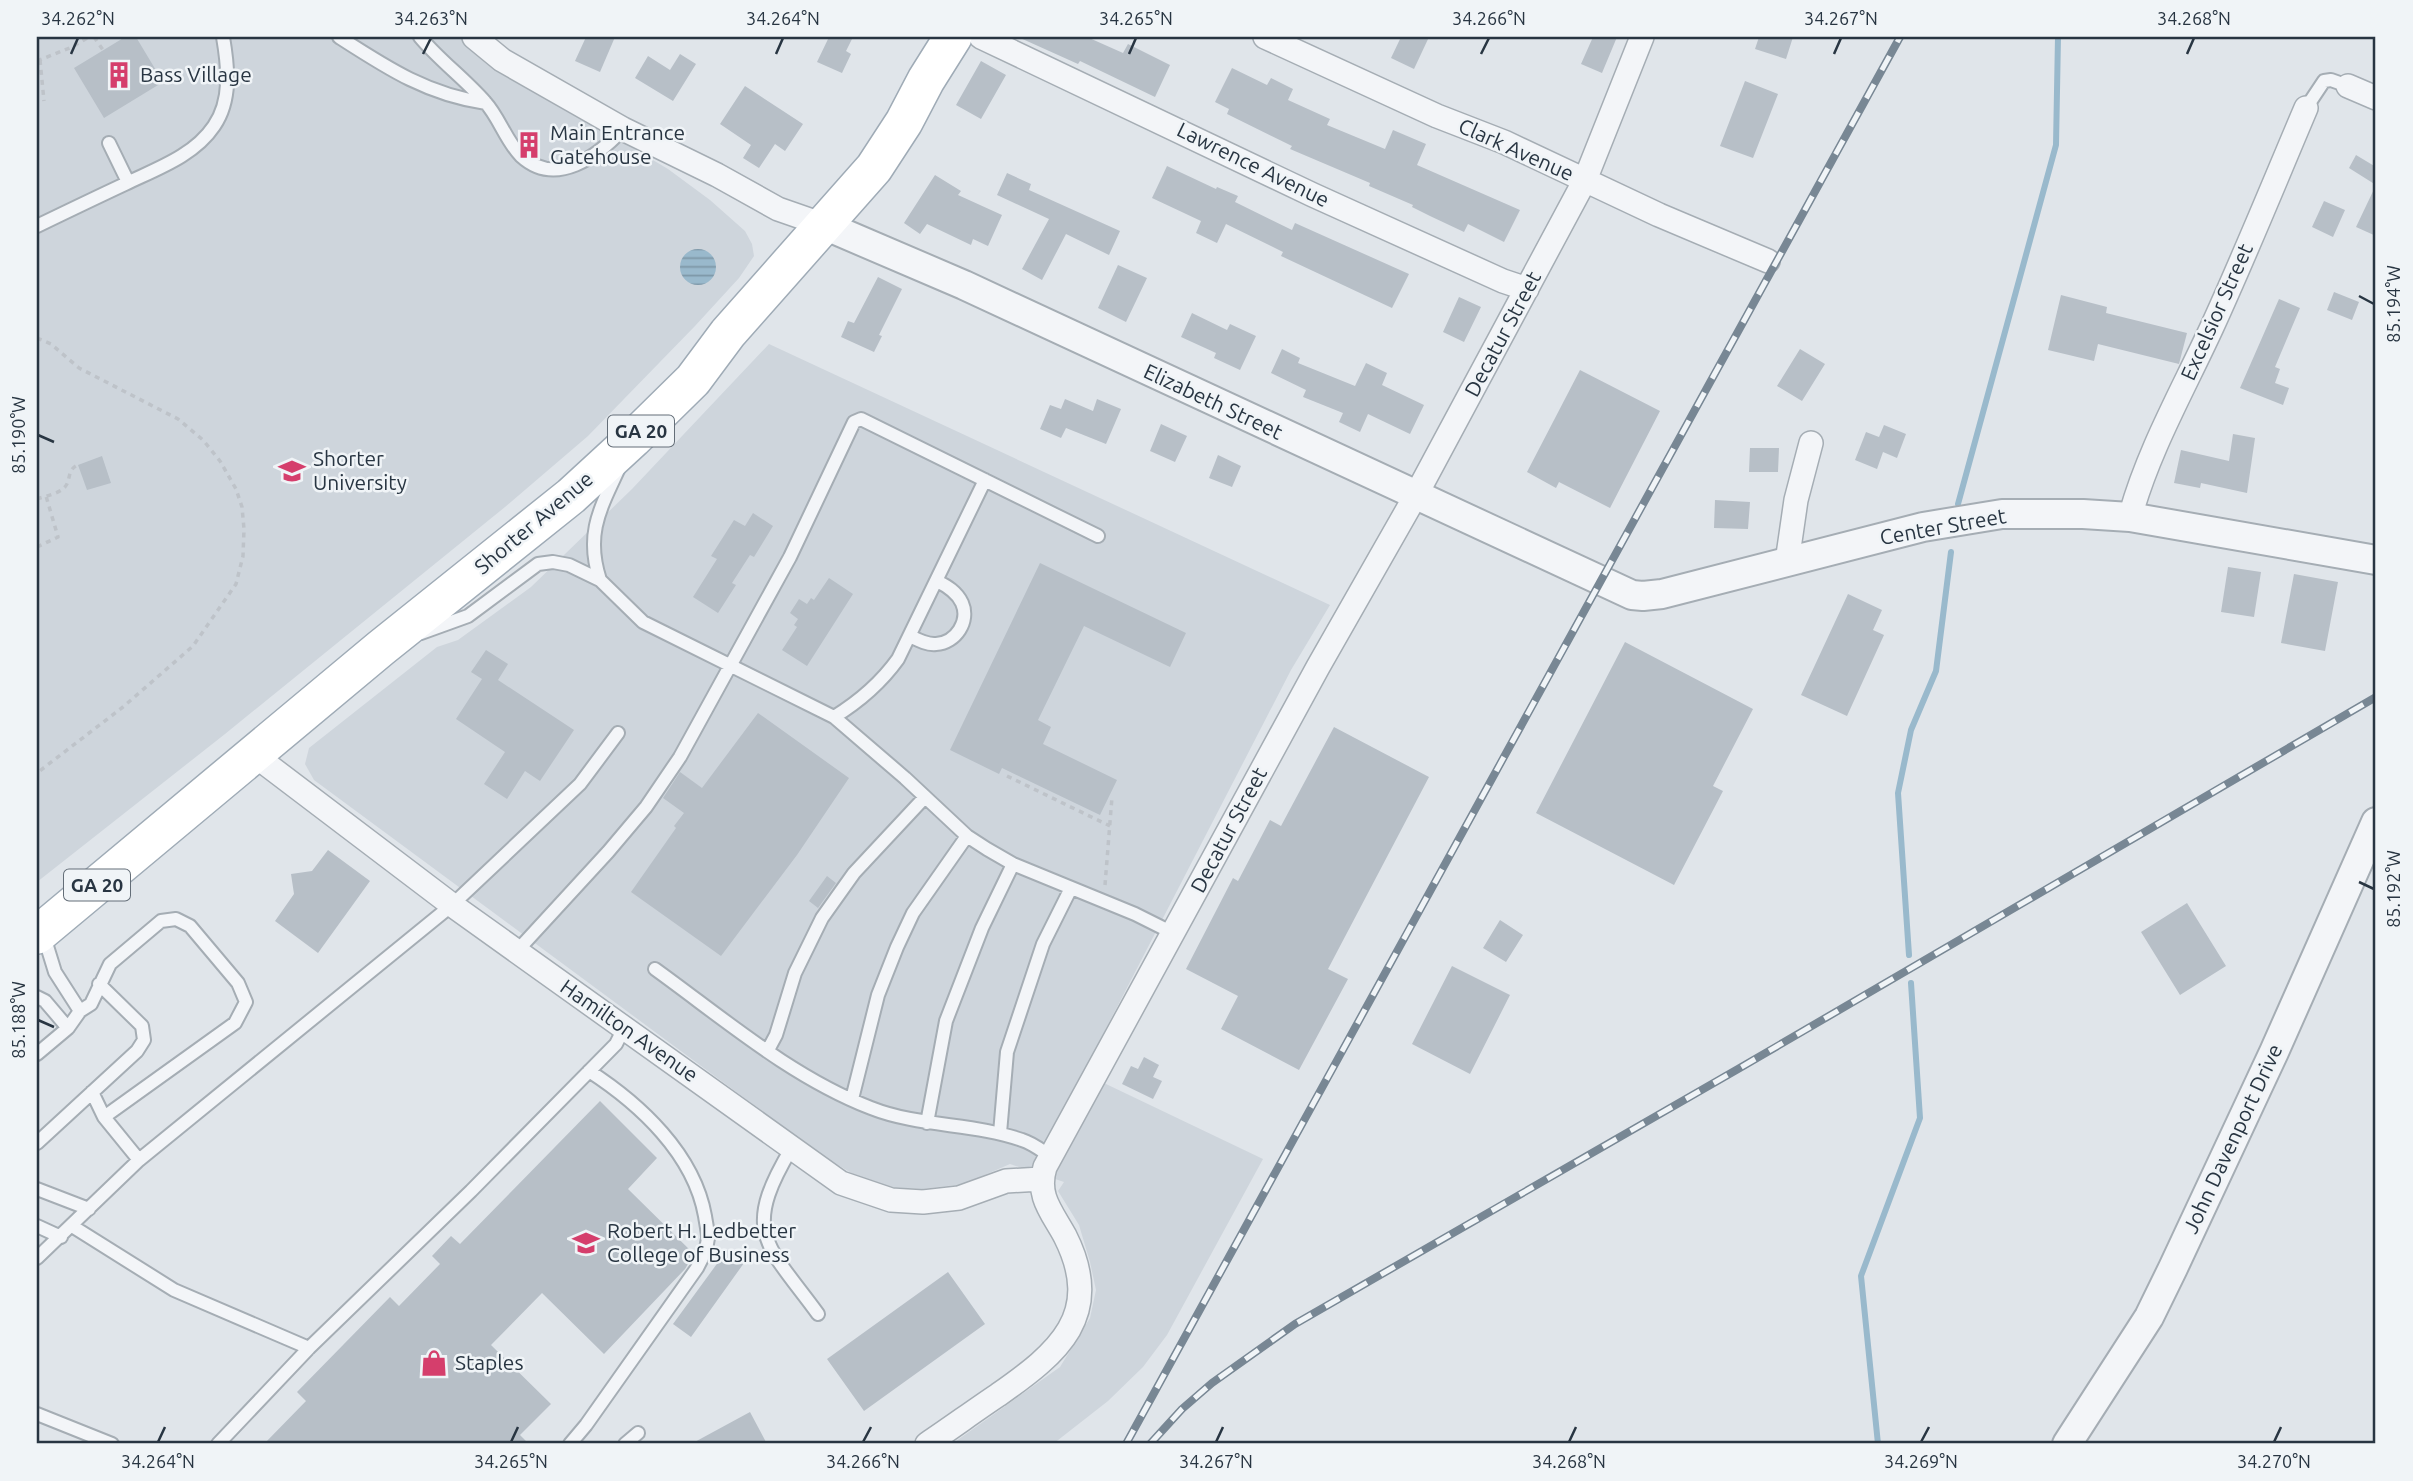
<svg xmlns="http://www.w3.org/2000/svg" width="2413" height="1481" font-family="Ubuntu,sans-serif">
<defs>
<pattern id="water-rules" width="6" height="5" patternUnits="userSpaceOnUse" patternTransform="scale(1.75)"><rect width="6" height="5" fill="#99b9cc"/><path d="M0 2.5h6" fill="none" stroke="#7d97a7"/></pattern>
</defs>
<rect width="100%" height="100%" fill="#e0e5ea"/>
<path fill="#ced5dc" d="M37,37H459L479,56L515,82L577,115L668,169L710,200L745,231L752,244L754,256L739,278L695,326L588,436L505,507L225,734L37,882Z
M769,344L1330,605L1291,670L1083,1073L1263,1159L1167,1335L1143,1367L1108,1401L1053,1444H952L1060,1367L1090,1318L1096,1290L1090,1262L1079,1225L1058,1191L1064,1182L1010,1164L964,1184L922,1189L890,1187L858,1177L823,1156L314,780L305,764L309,748L437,647L458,640L531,587L632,489Z"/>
<path fill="url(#water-rules)" d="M680 267a18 18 0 1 1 36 0a18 18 0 1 1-36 0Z"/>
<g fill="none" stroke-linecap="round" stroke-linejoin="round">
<path stroke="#99b9cc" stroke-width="6" d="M1958,504L2056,145L2058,37
M1909,955L1898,793L1911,730L1936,671L1951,552
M1878,1444L1861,1276L1920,1118L1911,983"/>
</g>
<path fill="#b7bfc7" d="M125,37H136L163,82L104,118L74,68Z
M586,37H615L600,72L575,61Z
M829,37H853L846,51L851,54L842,73L817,62Z
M1018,37H1087L1123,53L1128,44L1170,65L1155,97L1080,61L1078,64Z
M1401,37H1429L1414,69L1391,58Z
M1593,37H1617L1602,73L1581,64Z
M1759,37H1793L1786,59L1755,49Z
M680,54L696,64L673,101L635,78L648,56L670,70Z
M981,61L1006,75L981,119L956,105Z
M1232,68L1267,85L1271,78L1293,89L1288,100L1330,119L1327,125L1385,149L1393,130L1426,144L1417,165L1520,210L1504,242L1468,224L1464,232L1430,216L1412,207L1413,205L1369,186L1370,183L1290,149L1292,146L1227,114L1229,109L1215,102Z
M1745,81L1778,94L1753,158L1720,146Z
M745,86L803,124L785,151L775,144L759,168L743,158L751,145L720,124Z
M2356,155L2376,167V236L2356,227L2376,185L2349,168Z
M1167,166L1216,189L1217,187L1238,196L1235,202L1292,230L1295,223L1409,274L1392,308L1281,256L1283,252L1226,224L1217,243L1196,233L1201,221L1152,198Z
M1007,173L1031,184L1029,190L1120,231L1109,255L1066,234L1042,280L1022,269L1049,219L997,195Z
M935,175L961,191L958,195L1002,215L988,246L973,239L971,245L927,224L920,234L904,223Z
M2324,201L2345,210L2333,237L2312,227Z
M1118,265L1147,278L1126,322L1098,308Z
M878,277L902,289L879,335L882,336L874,352L841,337L848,321L854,323Z
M2334,292L2359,302L2352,320L2327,310Z
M2061,295L2107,307L2106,313L2187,333L2179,364L2098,344L2094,361L2048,350Z
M1459,297L1481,307L1464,342L1443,332Z
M2279,299L2300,308L2275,367L2280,369L2275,383L2289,388L2283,405L2240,388Z
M1192,313L1227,330L1230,324L1256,336L1240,370L1214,358L1216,353L1181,337Z
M1282,349L1300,358L1298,363L1355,386L1366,363L1387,373L1382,385L1424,405L1410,434L1368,414L1360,432L1339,422L1343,413L1303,397L1306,390L1271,373Z
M1800,349L1825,364L1802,401L1777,386Z
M1580,370L1660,411L1610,508L1559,482L1556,488L1527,472Z
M1065,399L1093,411L1097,399L1121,409L1106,444L1066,428L1061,438L1040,429L1050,405L1061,409Z
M1161,424L1187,436L1175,462L1150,451Z
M1884,425L1906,434L1897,458L1883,452L1877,469L1855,460L1866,432L1879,437Z
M2233,434L2255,438L2247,493L2201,483L2200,488L2174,483L2181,450L2229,461Z
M1750,448H1779L1778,472H1749Z
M1218,455L1241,466L1232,487L1209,478Z
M102,456L111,483L87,490L78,465Z
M1715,500L1750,502L1748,529L1714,528Z
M753,513L773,526L754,557L750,555L732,583L736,585L718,613L693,597L717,559L711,556L734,520L745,526Z
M1040,563L1186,633L1170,667L1084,626L1038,720L1051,727L1043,744L1117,780L1100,815L1002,768L999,774L950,750Z
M2228,567L2261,572L2254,617L2221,612Z
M2294,574L2338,582L2325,651L2281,643Z
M829,578L853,594L807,666L782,650L797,627L794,625L798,619L790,613L799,599L807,604L811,598L814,600Z
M1848,594L1882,610L1873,630L1884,635L1847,716L1801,695Z
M1625,642L1753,709L1713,786L1723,791L1674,885L1536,813Z
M486,650L508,664L498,680L574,730L540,781L525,771L507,799L484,784L505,752L456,719L482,679L471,672Z
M758,713L849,778L797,855L721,956L631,892L676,828L674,826L684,813L663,798L680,772L702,788Z
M1334,727L1429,777L1328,969L1348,979L1299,1070L1221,1029L1238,996L1186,969L1233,878L1238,881L1270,820L1281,826Z
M328,850L370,881L318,953L275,921L294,894L291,874L312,871Z
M827,876L836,883L818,908L809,901Z
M2187,903L2226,966L2180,995L2141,932Z
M1500,920L1523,935L1506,962L1483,948Z
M1452,966L1510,995L1470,1074L1412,1044Z
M1144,1057L1159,1065L1153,1077L1162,1081L1153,1099L1122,1084L1131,1066L1138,1069Z
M600,1101L657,1158L628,1189L694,1254L685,1269L604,1354L542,1293L491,1345L551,1404L520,1435L529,1444H264L306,1401L297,1392L390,1297L399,1306L440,1264L432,1256L451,1236L460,1244Z
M727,1250L744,1263L691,1337L673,1324Z
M948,1272L985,1324L864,1411L827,1359Z
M750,1412L767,1444H691Z"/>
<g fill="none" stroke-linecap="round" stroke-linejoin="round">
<defs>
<path id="service" d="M339,37C387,68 428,95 486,103
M420,37C439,60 465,79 485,102C499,117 506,141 521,156C556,188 598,156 623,129
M2306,108L2324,81L2331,80L2348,86
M109,143L128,182
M37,226C66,212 95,198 125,184C156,169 194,156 214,126C232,100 228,66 223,37
M600,580C585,534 600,509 619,468
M421,633L468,616L538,564L553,562L569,565L600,580L643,622L834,717L905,778L967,836L987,849L1013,864L1135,914L1173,933
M910,636C918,640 927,645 936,644C956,643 970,621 962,603C957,592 947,586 937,581
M834,717C860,701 880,684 898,659L985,480
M43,933L55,972L80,1011
M517,951L608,852L646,807L680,757L790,557L854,422L861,419L1098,536
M655,969C723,1018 791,1077 871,1108C919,1127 974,1123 1022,1140C1032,1143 1041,1150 1050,1156
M37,997L45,1001L68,1028
M768,1050L776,1035L795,973L822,918L854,873L925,797
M37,1054L68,1028L80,1011L91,1004L110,964L161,921L176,919L190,926L238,983L246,1002L235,1023L104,1117
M92,1092L104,1117L139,1160
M852,1099L878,995L897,947L913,913L967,836
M927,1123L946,1021L982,928L1013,864
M1000,1133L1007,1052L1043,944L1071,888
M37,1143L137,1051L144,1040L142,1026L99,984
M791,1149C741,1233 766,1243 818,1314
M37,1189L89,1209
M37,1226L61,1237
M72,1226L174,1290L309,1348
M37,1258L139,1160L452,905L580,784L618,733
M37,1414L112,1444
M218,1444L309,1348L471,1191L616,1044L624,1028
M570,1444L586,1425L697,1268C702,1259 707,1249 708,1238C708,1231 706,1223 705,1216C694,1154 640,1104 589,1071
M625,1444L638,1433"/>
<path id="minor" d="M474,37L502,60L623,129L717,175L778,209L824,225
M981,37L1313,195L1503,281L1527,289
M1265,37L1437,116L1504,142L1659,215L1768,261
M2348,86L2376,98
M2130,517C2148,451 2183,390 2212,327C2245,255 2275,181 2306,108
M1787,562L1796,500L1811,443
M253,754L452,905L841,1183L891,1200L923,1202L959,1198L1006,1181L1041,1179
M927,1444C951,1428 974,1411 998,1395C1058,1353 1105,1315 1065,1236C1052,1212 1036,1196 1045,1167L1318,667L1416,495L1585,180L1642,37"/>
<path id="tertiary" d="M824,225L964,285L1632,595L1643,596L1662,594L1923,527L2002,514H2083L2130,517L2376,560
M2067,1444L2149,1317L2173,1268L2274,1052L2376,822"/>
<path id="primary" d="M37,935L381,648L571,496L633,439L693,380L728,333L874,168L904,122L926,80L953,37"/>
</defs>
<use href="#service" stroke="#a5adb4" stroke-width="16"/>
<use href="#minor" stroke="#a5adb4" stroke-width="26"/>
<use href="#tertiary" stroke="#a5adb4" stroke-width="32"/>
<use href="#primary" stroke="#9fabb6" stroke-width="40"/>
<path stroke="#bec3c9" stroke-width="3.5" stroke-dasharray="5 5" stroke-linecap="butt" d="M94,37L103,50
M40,60L44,101
M37,61L72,47L89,37
M37,338L51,344L79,368L178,419L203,440L220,461L236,489L242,507L244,529L243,556L236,584L193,646L123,707L37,773
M37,499C45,496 58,494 64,488C72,480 66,470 78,465
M37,547L58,537L46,496
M1007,776L1110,826
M1105,885L1112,797"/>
<use href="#service" stroke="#f3f5f8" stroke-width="12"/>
<use href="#minor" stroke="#f3f5f8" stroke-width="23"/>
<use href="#tertiary" stroke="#f3f5f8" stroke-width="28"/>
<use href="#primary" stroke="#fff" stroke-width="37"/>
<defs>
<path id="rail" d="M1126,1444L1900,37
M1150,1444L1182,1409L1212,1383L1295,1324L1738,1069L2376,697"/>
</defs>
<use href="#rail" stroke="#788794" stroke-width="8"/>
<use href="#rail" stroke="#f0f4f7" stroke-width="5" stroke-dasharray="16" stroke-linecap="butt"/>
</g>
<path fill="none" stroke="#283542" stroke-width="2.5" d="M71,54L78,38M423,54L431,38M776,54L783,38M1129,54L1136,38M1481,54L1489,38M1834,54L1841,38M2187,54L2194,38M2359,296L2374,304M38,435L54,442M2359,882L2374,889M38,1020L54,1027M158,1442L165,1427M511,1442L518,1427M863,1442L871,1427M1216,1442L1223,1427M1569,1442L1576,1427M1921,1442L1929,1427M2274,1442L2281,1427"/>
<defs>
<symbol id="building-bare" viewBox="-9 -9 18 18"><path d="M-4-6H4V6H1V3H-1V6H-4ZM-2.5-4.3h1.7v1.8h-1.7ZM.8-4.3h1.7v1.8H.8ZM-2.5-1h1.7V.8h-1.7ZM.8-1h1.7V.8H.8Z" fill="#d53e6c" stroke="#f0f4f7" stroke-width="2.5" paint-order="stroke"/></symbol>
<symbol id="university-bare" viewBox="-9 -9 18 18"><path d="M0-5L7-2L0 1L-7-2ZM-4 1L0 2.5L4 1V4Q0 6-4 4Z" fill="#d53e6c" stroke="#f0f4f7" stroke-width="2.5" paint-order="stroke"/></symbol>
<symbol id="shop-bare" viewBox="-9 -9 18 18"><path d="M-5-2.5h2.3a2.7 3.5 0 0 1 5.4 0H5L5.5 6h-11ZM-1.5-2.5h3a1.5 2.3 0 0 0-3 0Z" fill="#d53e6c" stroke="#f0f4f7" stroke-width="2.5" paint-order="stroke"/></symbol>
</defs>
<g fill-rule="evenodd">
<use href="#building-bare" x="100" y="56" width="38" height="38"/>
<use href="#building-bare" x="510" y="126" width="38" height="38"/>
<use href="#university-bare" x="273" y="452" width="38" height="38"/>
<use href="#university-bare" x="567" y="1224" width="38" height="38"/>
<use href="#shop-bare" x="415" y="1344" width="38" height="38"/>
</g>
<g text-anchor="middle" stroke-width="5" stroke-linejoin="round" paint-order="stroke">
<g fill="#f0f4f7" stroke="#646e78" stroke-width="2">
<rect x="608" y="415.5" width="66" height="31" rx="5"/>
<rect x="64" y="869.5" width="66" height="31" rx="5"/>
</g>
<g font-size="19" font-weight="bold" fill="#283542">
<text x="641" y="438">GA 20</text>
<text x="97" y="892">GA 20</text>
</g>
<g font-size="21" fill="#283542" stroke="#f0f4f7" text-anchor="start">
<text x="140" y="82">Bass Village</text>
<text x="550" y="140">Main Entrance<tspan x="550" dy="24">Gatehouse</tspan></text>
<text x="313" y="466">Shorter<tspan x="313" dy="24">University</tspan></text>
<text x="607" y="1238">Robert H. Ledbetter<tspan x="607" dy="24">College of Business</tspan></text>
<text x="455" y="1370">Staples</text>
</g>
<g font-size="21" fill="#283542" stroke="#f0f4f7">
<text transform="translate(1516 150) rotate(24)" y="7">Clark Avenue</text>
<text transform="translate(1253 165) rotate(26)" y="7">Lawrence Avenue</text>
<text transform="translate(2217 312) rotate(-66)" y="7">Excelsior Street</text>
<text transform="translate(1503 334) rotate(-62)" y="7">Decatur Street</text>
<text transform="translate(1213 402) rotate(25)" y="7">Elizabeth Street</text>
<text transform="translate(534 523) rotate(-40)" y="7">Shorter Avenue</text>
<text transform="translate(1943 527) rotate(-10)" y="7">Center Street</text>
<text transform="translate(1229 830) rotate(-62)" y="7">Decatur Street</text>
<text transform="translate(629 1031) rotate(35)" y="7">Hamilton Avenue</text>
<text transform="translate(2233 1139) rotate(-65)" y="7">John Davenport Drive</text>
</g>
</g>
<rect width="2413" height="1481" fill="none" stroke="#f0f4f7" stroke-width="77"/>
<rect x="38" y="38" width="2336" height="1404" fill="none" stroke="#283542" stroke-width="2.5"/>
<g font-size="18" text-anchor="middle" fill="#283542">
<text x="78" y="25">34.262°N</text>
<text x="431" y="25">34.263°N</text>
<text x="783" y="25">34.264°N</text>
<text x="1136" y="25">34.265°N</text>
<text x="1489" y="25">34.266°N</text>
<text x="1841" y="25">34.267°N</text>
<text x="2194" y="25">34.268°N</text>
<text transform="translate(2394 304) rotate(-90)" y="6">85.194°W</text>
<text transform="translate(19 435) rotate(-90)" y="6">85.190°W</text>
<text transform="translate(2394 889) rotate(-90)" y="6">85.192°W</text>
<text transform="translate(19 1020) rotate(-90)" y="6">85.188°W</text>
<text x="158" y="1468">34.264°N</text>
<text x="511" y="1468">34.265°N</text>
<text x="863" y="1468">34.266°N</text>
<text x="1216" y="1468">34.267°N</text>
<text x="1569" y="1468">34.268°N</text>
<text x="1921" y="1468">34.269°N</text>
<text x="2274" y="1468">34.270°N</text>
</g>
</svg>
